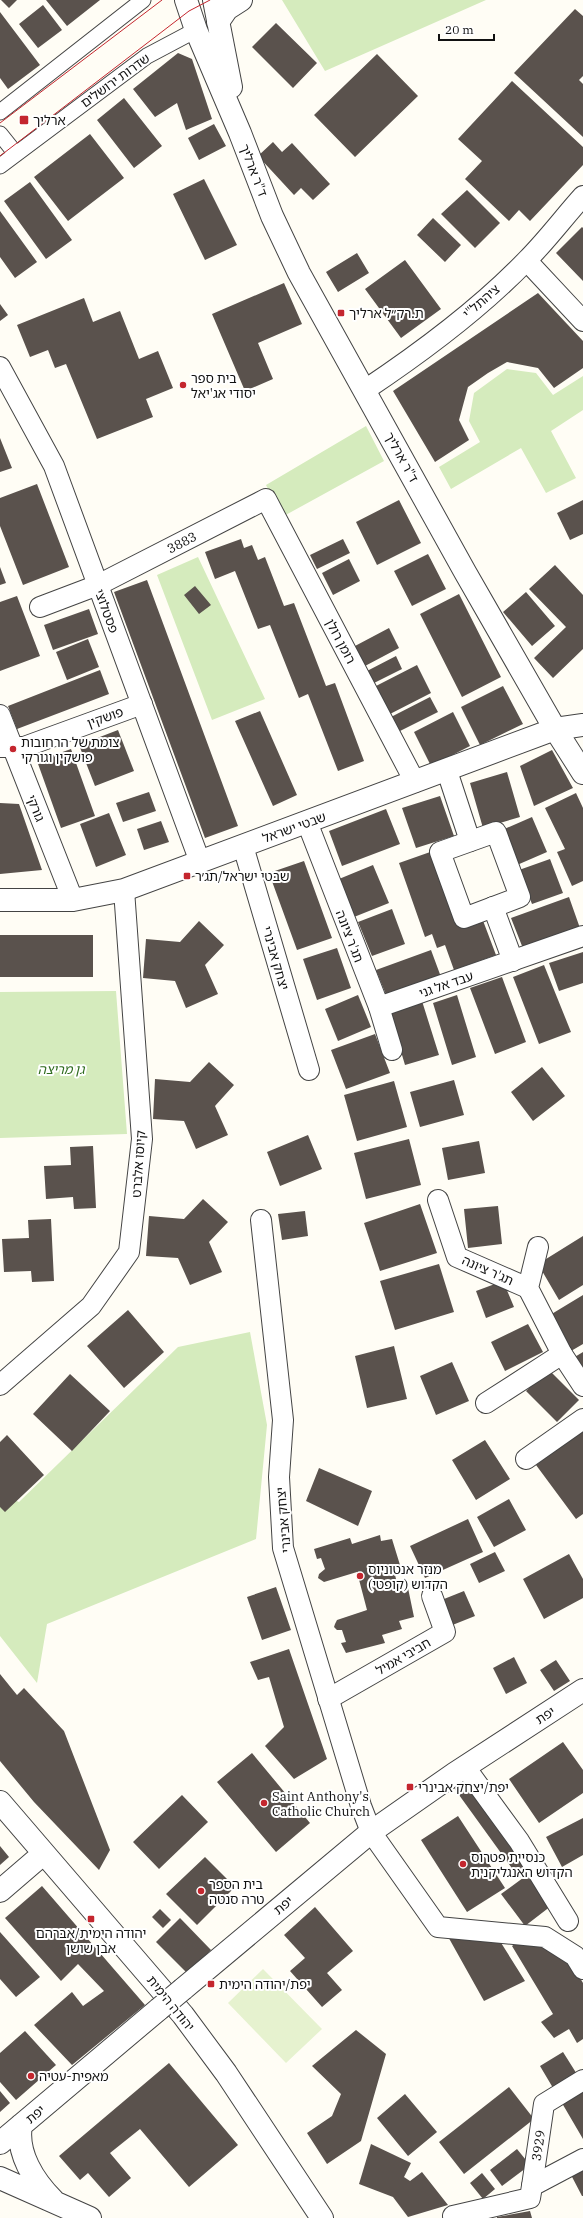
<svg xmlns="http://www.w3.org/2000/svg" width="583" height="2218" font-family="'IBM Plex Serif','Noto Sans Hebrew',serif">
<rect width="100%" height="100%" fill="#fffdf5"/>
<path fill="#d5ebbd" d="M282,0H486L325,71Z
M507,369L536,373L553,395L583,376V410L551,431L576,478L546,493L521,448L451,489L439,467L480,442L469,421L474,393Z
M366,426L384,461L282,517L266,485Z
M198,557L265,699L212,720L157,575Z
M116,991L127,1134L0,1138V992Z
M250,1332L267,1425L256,1539L47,1624L37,1683L0,1636V1494L19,1502L178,1347Z"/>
<path fill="#e6f2cf" d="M263,1969L322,2029L286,2063L228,2003Z"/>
<path fill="#5a524d" d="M1,0H17L9,8Z
M46,0H100L67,26Z
M43,5L62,30L38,48L19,24Z
M575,9L583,16V76L579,80L583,84V137L514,73Z
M0,12L40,65L8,89L0,78Z
M276,23L317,63L293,88L252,47Z
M178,53L192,59L212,119L186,130L177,103L155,117L133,89Z
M377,54L418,96L355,157L314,115Z
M512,81L583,147V165L530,221L519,210L509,221L465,179L482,161L458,139Z
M124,98L162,146L134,168L97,120Z
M214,124L226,146L199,160L188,138Z
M90,134L124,178L68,221L34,177Z
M273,142L282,152L292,143L330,184L313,200L301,188L294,195L258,156Z
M204,179L237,245L205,260L173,194Z
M30,182L72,240L46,259L4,201Z
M467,190L500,223L475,248L441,214Z
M0,211L37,262L15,278L0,257Z
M433,218L461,245L445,262L417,235Z
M582,227L583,228V281L556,253Z
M357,253L369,273L338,292L326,272Z
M405,260L441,309L401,338L365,289Z
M284,283L302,324L258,343L273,379L245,391L212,314Z
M538,293L583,341V368L554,388L538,368L507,362L488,373L468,387L459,420L469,440L435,462L393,391Z
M84,298L93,322L120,311L139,359L158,351L173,388L146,399L153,417L97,439L66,364L55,368L48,350L30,357L17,325Z
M0,304L8,315L0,321Z
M0,438L12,468L0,472Z
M37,484L69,567L23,585L0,526V498Z
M399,500L421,543L377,565L356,522Z
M583,500V534L570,540L557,513Z
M241,539L244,548L252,545L258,560L265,557L284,606L294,603L326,686L335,683L364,761L338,771L308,694L299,698L270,625L258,629L235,571L215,579L205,552Z
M343,539L350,553L317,569L310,555Z
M428,554L446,589L412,606L394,571Z
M349,559L360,581L333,595L322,573Z
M555,565L583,595V649L553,678L534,658L566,627L529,589Z
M0,567L6,583L0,585Z
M147,580L238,826L205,838L114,592Z
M195,586L211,605L199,614L184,595Z
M526,592L555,626L532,646L503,612Z
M459,594L501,677L462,697L420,614Z
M17,596L40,656L0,671V602Z
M89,609L98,634L53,650L44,625Z
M389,628L399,648L365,666L355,646Z
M88,639L99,667L67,680L56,652Z
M396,656L402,669L374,683L367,671Z
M417,665L431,693L390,714L376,686Z
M100,670L109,694L17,729L8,706Z
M503,686L523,724L480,745L461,707Z
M430,697L438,712L398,732L391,717Z
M260,711L297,795L273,806L235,721Z
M453,712L470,746L431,766L414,732Z
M118,730L134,771L95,786L79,745Z
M71,749L95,816L61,828L37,761Z
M552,750L573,788L534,806L520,766Z
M507,772L520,817L483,828L470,783Z
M149,792L156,811L123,822L116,803Z
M576,793L583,808V881L572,886L557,852L565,849L545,808Z
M440,796L454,836L416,848L402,808Z
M0,803L19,804L42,870L0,874Z
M386,809L400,844L342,866L329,831Z
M109,813L126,855L96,867L80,824Z
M532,817L547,852L517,865L502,830Z
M161,821L169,842L144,850L137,829Z
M433,851L460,926L482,918L496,955L454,970L445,945L437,948L432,934L425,937L399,863Z
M550,859L563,893L532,904L519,870Z
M304,861L332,938L297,950L269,873Z
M373,865L389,903L354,917L339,879Z
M569,897L581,931L524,951L511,918Z
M392,909L405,944L372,956L358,922Z
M199,921L224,945L205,965L218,994L186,1008L175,981L143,978L146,939L180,942Z
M0,935H93V977H0Z
M337,948L351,988L317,1000L303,959Z
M431,950L441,977L387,997L376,970Z
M583,952V983L559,991L549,963Z
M544,965L571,1032L539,1044L513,977Z
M502,977L526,1042L495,1054L470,988Z
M358,995L371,1027L338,1041L325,1009Z
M457,995L476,1057L452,1065L433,1003Z
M422,1001L439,1055L405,1065L389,1011Z
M375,1034L390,1073L346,1089L331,1050Z
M209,1062L234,1085L215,1106L228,1135L196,1149L184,1121L153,1119L155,1079L190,1082Z
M542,1067L565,1096L533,1121L511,1092Z
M454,1080L464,1115L420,1127L410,1092Z
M394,1081L407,1127L357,1141L344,1095Z
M308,1135L322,1169L280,1186L267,1152Z
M409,1139L421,1185L366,1199L354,1153Z
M479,1141L485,1173L448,1180L442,1148Z
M93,1146L96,1208L74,1209L73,1197L46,1199L44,1166L71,1165L70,1147Z
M203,1199L228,1222L209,1242L222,1272L190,1285L178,1258L146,1256L149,1216L184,1219Z
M420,1204L437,1253L380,1271L364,1223Z
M498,1206L502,1244L468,1248L464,1209Z
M305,1211L308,1236L282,1240L278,1214Z
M51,1219L54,1281L32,1282L31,1271L4,1272L2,1239L29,1238L28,1220Z
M583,1236V1285L559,1300L538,1264Z
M439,1264L454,1312L395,1330L380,1281Z
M503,1281L514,1307L486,1318L476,1291Z
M583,1295V1344L571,1351L550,1315Z
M128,1310L164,1352L124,1388L87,1346Z
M528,1324L543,1352L505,1371L491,1342Z
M394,1346L407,1399L367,1408L355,1356Z
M583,1352V1374L573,1358Z
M452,1362L469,1401L436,1415L420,1376Z
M548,1369L579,1400L557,1422L526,1391Z
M70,1374L110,1411L72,1451L33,1414Z
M583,1429V1514L576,1519L536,1465Z
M7,1435L44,1475L5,1512L0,1507V1442Z
M485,1440L510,1479L476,1500L452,1460Z
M319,1468L372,1491L358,1526L306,1501Z
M509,1499L526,1530L494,1547L477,1517Z
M468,1519L483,1552L425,1578L410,1546Z
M380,1535L381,1541L392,1539L400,1565L393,1567L399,1591L408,1588L414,1617L399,1621L402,1629L382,1635L385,1643L346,1653L341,1643L346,1642L342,1630H337L334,1627L335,1624L337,1620L367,1610L357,1572L324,1582L318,1578L319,1574L325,1569L321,1558L317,1559L314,1549L350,1538L352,1544Z
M495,1552L505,1571L479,1583L470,1564Z
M569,1554L583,1579V1598L544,1619L523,1579Z
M276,1587L291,1630L262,1640L247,1597Z
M464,1591L475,1616L450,1626L439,1601Z
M289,1649L327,1759L294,1779L265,1746L284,1727L269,1677L258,1680L250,1662Z
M514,1657L527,1683L506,1694L493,1668Z
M556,1660L570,1681L554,1691L540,1670Z
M0,1674L17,1695L24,1688L64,1731L110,1850L99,1870L34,1802L0,1761Z
M563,1742L583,1770V1793L539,1823L509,1779Z
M252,1753L310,1823L276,1852L217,1782Z
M467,1775L533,1869L519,1878L454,1788Z
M182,1795L208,1822L159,1869L133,1842Z
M458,1816L505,1888L467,1912L421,1840Z
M583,1818V1855L562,1867L546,1837Z
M0,1846L9,1857L0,1865Z
M205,1857L235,1887L197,1925L166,1894Z
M527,1875L551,1906L525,1926L501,1894Z
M42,1886L145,2005L72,2065L34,2025L72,1992L83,2006L104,1991L78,1964L61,1981L5,1918Z
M315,1907L353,1951L327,1973L342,1990L322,2007L290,1971L305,1958L284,1935Z
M160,1909L171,1920L163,1928L152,1917Z
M180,1918L211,1950L187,1973L156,1942Z
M0,1932L40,1977L16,1997L0,1979Z
M446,1933L498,1938L525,1981L484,2001Z
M520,1940L546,1945L570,1961L583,1983V2039L577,2043L569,2029L554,2038L541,2022L553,2014L512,1946Z
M356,2030L386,2054L361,2141L327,2164L307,2133L332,2116L341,2094L312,2066Z
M25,2031L56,2065L16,2100L0,2082V2053Z
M563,2052L580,2079L556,2093L540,2066Z
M169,2063L238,2145L189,2187L140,2129L110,2153L131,2178L109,2197L88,2173L80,2180L59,2156Z
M583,2084V2139L559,2098Z
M509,2087L534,2119L464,2174L439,2142Z
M0,2091L10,2103L0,2112Z
M405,2094L437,2132L408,2156L377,2118Z
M371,2144L411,2163L404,2177L410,2181L422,2172L448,2205L408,2217L393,2197L359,2184Z
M517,2149L530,2165L502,2186L490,2170Z
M583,2167V2196H582L570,2173Z
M482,2173L495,2189L483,2199L470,2183Z
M530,2211L532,2218H497V2217Z"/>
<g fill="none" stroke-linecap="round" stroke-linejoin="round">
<defs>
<path id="pedestrian" d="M0,112L143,0
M0,134L16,154
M0,166L147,56L196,30"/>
<g id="minor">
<path d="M527,261L583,321"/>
<path d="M0,367L54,466L200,862"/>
<path d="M365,390C422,352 479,310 527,260C547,240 564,217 583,196"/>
<path id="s1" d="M40,607L98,585L266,499L415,782"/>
<path d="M0,715L73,900"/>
<path d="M0,747H24L142,704"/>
<path d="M447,771L470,841"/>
<path d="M307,822L379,1007L392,1050"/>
<path d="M496,832L520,897L464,918L440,852Z"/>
<path d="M243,846L309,1070"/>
<path d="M493,907L513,961"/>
<path d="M379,1007L583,936"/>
<path d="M438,1200L457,1257L528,1288"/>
<path d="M261,1220L283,1420L279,1477L283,1548L361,1806L371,1832L438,1927L545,1937L575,1956L583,1969"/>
<path d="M538,1247L528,1288L562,1354L583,1386"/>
<path d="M0,1385L91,1306L129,1252L142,1139L124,890"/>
<path d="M486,1403L562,1354"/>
<path d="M526,1459L583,1419"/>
<path d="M328,1699L445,1632L432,1596"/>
<path d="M465,1767L519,1841L568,1921"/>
<path id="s2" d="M532,2186L544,2104L583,2080"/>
<path d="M454,2218L453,2216L530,2198L532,2186L583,2159"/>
</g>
<path id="tertiary" d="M186,0L196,30L240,133L272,216L299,273L465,572L555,729L583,773
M214,0L231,87
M218,22L227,9L241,0
M0,900H73L124,890L555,729L583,725
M0,1802L183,2015L226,2073L322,2218
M0,1891L43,1854
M183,1989L371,1832L454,1774L583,1690
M21,2125C16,2153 34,2181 53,2200
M0,2143L159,2009
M0,2178L90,2218"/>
</defs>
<use href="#pedestrian" stroke="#444" stroke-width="17"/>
<use href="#minor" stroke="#444" stroke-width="22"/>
<use href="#tertiary" stroke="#444" stroke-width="24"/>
<use href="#pedestrian" stroke="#fff" stroke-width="15"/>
<use href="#minor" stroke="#fff" stroke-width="20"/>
<use href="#tertiary" stroke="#fff" stroke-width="22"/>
<path stroke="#c4262e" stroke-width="1" d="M0,123L162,0
M0,156L189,11L210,0"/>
<defs>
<path id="tertiary-bridge" d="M159,2009L183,1989"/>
</defs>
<use href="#tertiary-bridge" stroke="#444" stroke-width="24" stroke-linecap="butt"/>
<use href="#tertiary-bridge" stroke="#fff" stroke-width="22"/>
</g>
<g fill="#c4262e" stroke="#fff" stroke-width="1.5">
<rect x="19" y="115" width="10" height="10" rx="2"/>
<rect x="337" y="309" width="8" height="8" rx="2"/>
<circle cx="183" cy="385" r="4"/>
<circle cx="13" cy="749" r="4"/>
<rect x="183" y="872" width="8" height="8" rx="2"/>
<circle cx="360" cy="1576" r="4"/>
<rect x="406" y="1783" width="8" height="8" rx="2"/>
<circle cx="264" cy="1803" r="4"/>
<circle cx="463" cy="1864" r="4"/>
<circle cx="201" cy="1891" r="4"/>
<rect x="87" y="1915" width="8" height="8" rx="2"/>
<rect x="207" y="1980" width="8" height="8" rx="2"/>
<circle cx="31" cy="2076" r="4"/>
</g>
<g text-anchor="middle" stroke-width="4" stroke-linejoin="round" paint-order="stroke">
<g font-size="13" fill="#111" stroke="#fff">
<text transform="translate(115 80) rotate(-36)" y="5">שדרות ירושלים</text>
<text transform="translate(254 170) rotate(69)" y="5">ד"ר ארליך</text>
<text transform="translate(481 301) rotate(-41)" y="5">ציהתל"י</text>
<text transform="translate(402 457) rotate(61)" y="5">ד"ר ארליך</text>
<text dy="5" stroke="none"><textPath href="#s1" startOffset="156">3883</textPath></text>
<text transform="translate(107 611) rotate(70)" y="5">פסטלוצי</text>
<text transform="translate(341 641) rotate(62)" y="5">רומן רולן</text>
<text transform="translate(105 717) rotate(-20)" y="5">פושקין</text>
<text transform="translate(36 808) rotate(68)" y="5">גורקי</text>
<text transform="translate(294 827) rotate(-20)" y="5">שבטי ישראל</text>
<text transform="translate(350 936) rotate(69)" y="5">תג'ר ציונה</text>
<text transform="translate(276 958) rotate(74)" y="5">יצחק אבינרי</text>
<text transform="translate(446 984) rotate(-19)" y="5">עבד אל גני</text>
<text transform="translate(138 1164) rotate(-86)" y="5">קיוסו אלברט</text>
<text transform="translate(488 1270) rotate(24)" y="5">תג'ר ציונה</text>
<text transform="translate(283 1520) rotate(-95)" y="5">יצחק אבינרי</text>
<text transform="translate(403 1656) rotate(-30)" y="5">חביבי אמיל</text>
<text transform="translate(545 1715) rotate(-33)" y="5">יפת</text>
<text transform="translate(283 1905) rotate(-40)" y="5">יפת</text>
<text transform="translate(171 2003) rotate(51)" y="5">יהודה הימית</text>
<text transform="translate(35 2114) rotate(-40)" y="5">יפת</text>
<text dy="5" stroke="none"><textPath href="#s2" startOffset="41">3929</textPath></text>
</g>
<g font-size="13" fill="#111" stroke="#fff" text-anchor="start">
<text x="33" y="125">ארליך</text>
<text x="349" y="318">ת.רק״ל ארליך</text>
<text x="191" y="383">בית ספר<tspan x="191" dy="15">יסודי אג'יאל</tspan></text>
<text x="21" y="747">צומת של הרחובות<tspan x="21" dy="15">פושקין וגורקי</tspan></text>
<text x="195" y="881">שבטי ישראל/תג׳ר</text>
<text x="368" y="1574">מנזר אנטוניוס<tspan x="368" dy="15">הקדוש (קופטי)</tspan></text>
<text x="418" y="1792">יפת/יצחק אבינרי</text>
<text x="272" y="1801">Saint Anthony's<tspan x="272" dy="15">Catholic Church</tspan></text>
<text x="471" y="1862">כנסיית פטרוס<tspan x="471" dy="15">הקדוש האנגליקנית</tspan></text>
<text x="209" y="1889">בית הספר<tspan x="209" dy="15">טרה סנטה</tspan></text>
<text x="91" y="1938" text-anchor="middle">יהודה הימית/אברהם<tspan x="91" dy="15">אבן שושן</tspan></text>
<text x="219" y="1989">יפת/יהודה הימית</text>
<text x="39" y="2081">מאפית-עטיה</text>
</g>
<g font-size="13" font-style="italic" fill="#2f6b1f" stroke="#fff">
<text x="61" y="1074">גן מריצה</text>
</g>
</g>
<path d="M439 34v6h55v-6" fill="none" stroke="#111111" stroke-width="2"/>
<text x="445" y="34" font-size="12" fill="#111111" stroke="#ffffff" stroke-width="3" paint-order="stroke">20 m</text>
</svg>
